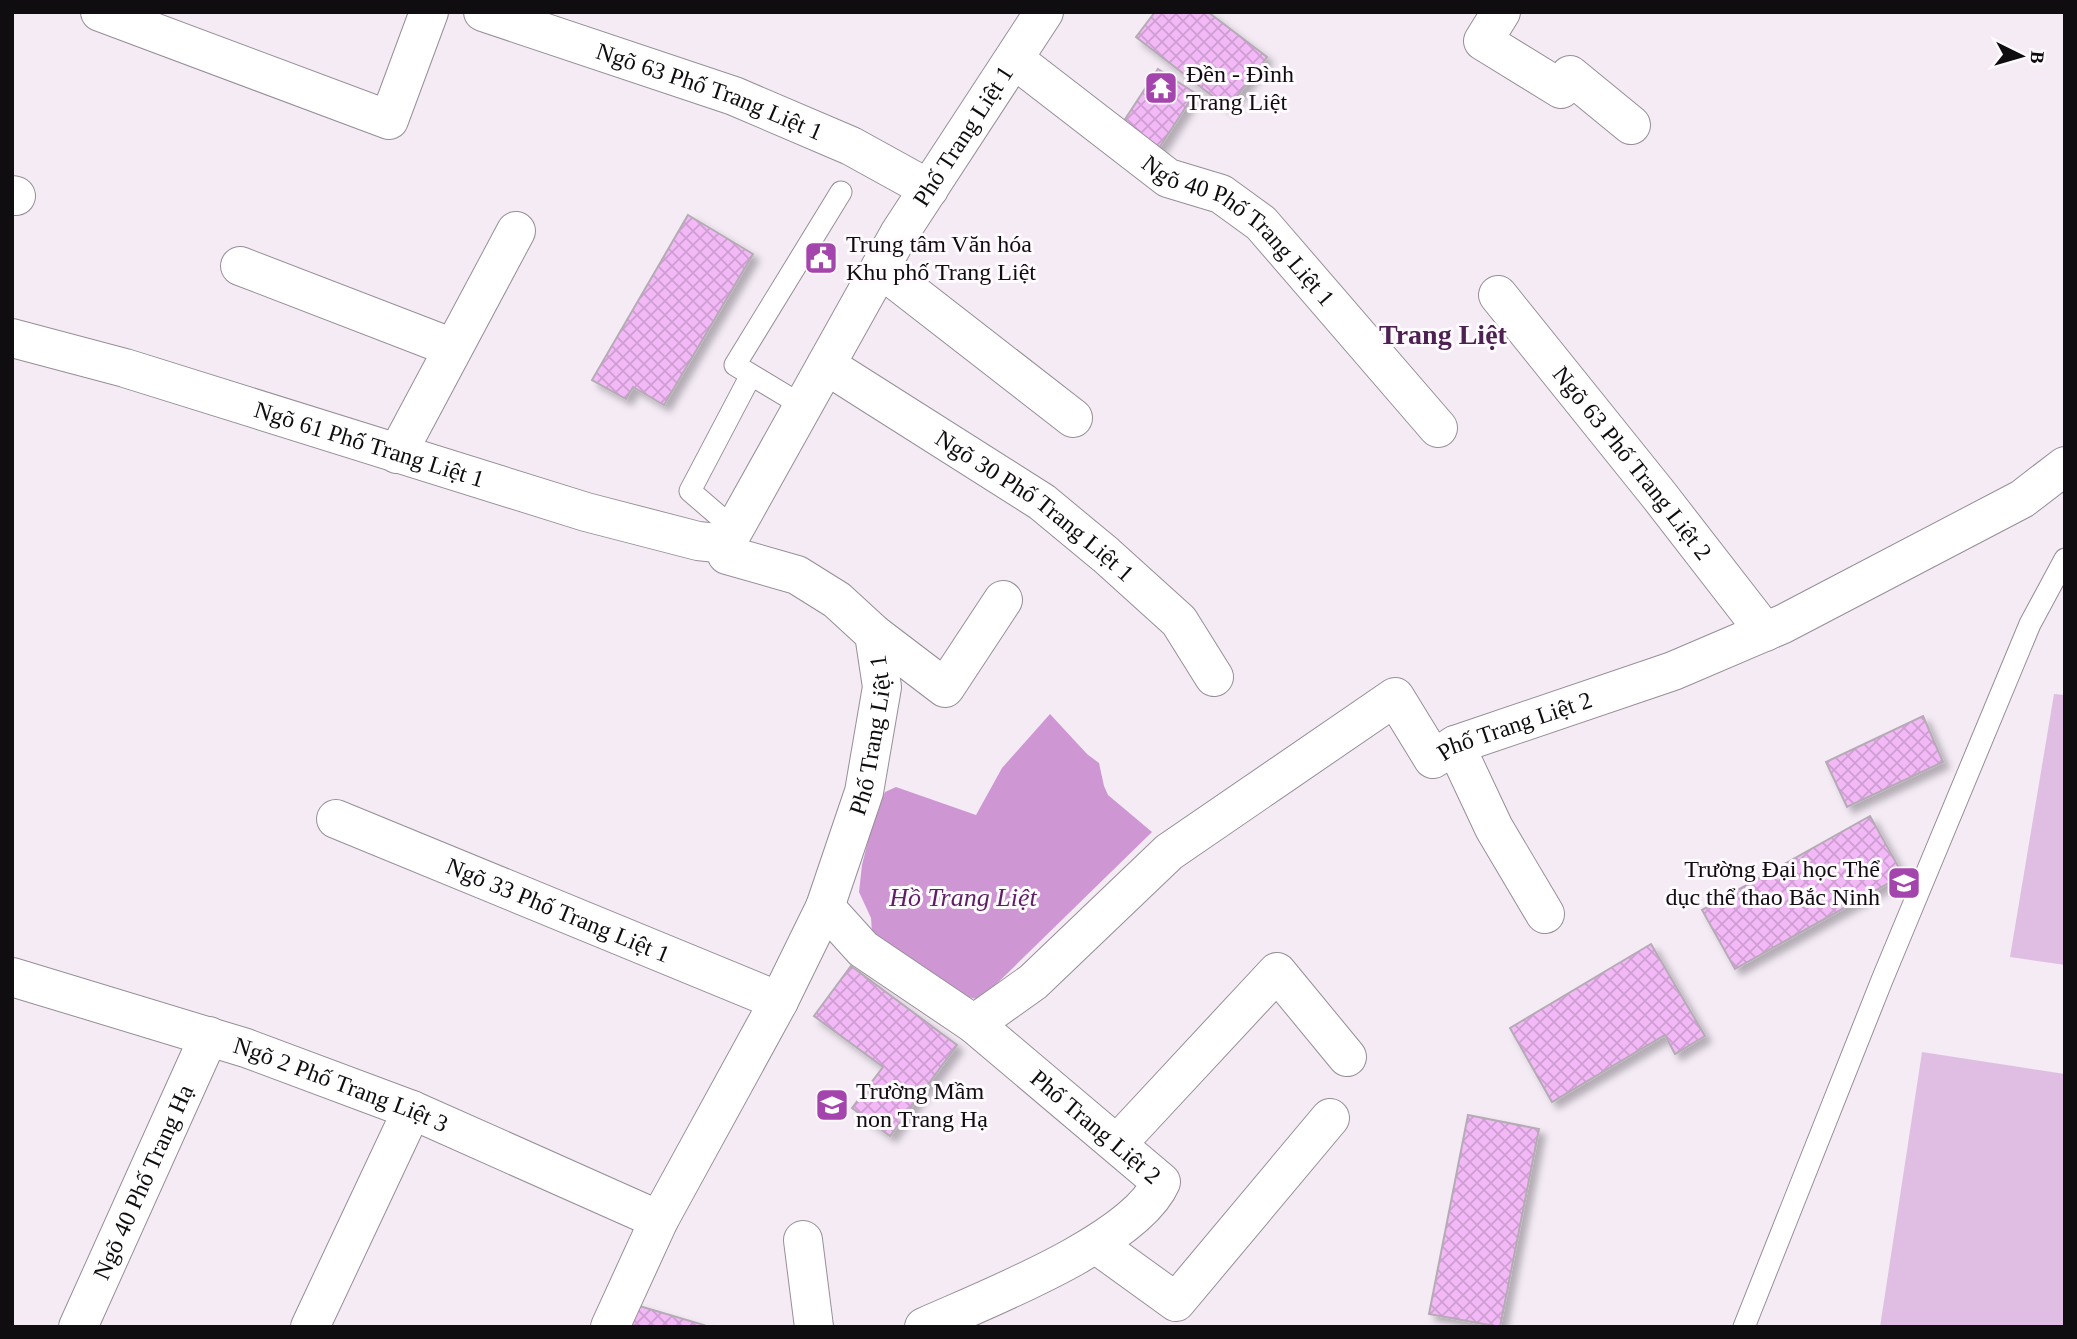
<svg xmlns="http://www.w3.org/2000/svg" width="2077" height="1339" font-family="'Times New Roman',serif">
<defs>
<pattern id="building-cross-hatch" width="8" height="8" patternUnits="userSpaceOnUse" patternTransform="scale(1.75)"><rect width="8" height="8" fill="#f2b9f6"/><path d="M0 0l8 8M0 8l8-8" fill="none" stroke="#ce9ed2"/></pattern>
<filter id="shadow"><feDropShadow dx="6" dy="6" stdDeviation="3.5" flood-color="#0004"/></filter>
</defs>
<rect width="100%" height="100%" fill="#f4ebf5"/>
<path fill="#e0bee3" d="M2054,694L2065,695V965L2010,957Z
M1922,1052L2065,1074V1327H1880Z"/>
<path fill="#ce97d3" d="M1050,714L1087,754L1099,763L1104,786L1108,795L1152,832L980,1000L952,993L872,932L871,918L859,892L862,865L875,813L885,792L896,787L976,815L1002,768Z"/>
<path fill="url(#building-cross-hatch)" stroke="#b5abb5" stroke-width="2" filter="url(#shadow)" d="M1155,12H1208L1267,57L1228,108L1136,37Z
M1158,69L1195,93L1157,151L1120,127Z
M688,215L753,254L664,405L633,387L626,399L592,380Z
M1923,716L1943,762L1847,807L1826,762Z
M1870,816L1903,875L1735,969L1702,910Z
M1651,944L1705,1036L1675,1054L1665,1035L1552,1102L1510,1028Z
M851,966L957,1045L890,1136L852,1108L883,1067L814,1016Z
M1468,1115L1539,1129L1500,1327L1429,1314Z
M636,1305L704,1325L703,1327H630Z"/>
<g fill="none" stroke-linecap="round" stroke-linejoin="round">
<defs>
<path id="service" d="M803,406L735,365L841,192
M734,529L690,491L751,375
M1744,1327L1882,980L2030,624L2065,559"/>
<g id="minor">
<path d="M100,12L389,120L429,12"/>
<path id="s1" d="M483,12L734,96L851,146L929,189"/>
<path d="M1501,12L1483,41L1561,89L1570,75L1631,125"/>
<path id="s2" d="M1014,59L1168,178L1221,194L1261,223L1438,428"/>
<path d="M12,195L16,196"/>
<path d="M240,266L453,348"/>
<path d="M880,268L1073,418"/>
<path id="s3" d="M1498,295L1658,494L1765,632"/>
<path id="s4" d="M12,338L125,368L586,512L698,541L726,544"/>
<path id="s5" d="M826,365L1042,502L1106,555L1179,621L1214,677"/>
<path d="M397,454L516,231"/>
<path d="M874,634L945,688L1003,600"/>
<path d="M1455,745L1494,828L1545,914"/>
<path id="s6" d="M336,819L779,1001"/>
<path id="s7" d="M825,907L863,949L974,1024L1161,1182C1135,1242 984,1300 924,1327"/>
<path id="s8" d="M12,977L246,1048L412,1110L659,1220"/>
<path id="s9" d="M974,1024L1033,982L1169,852L1395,697L1433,759L1455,745L1673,671L1783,624L2022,499L2065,466"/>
<path d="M1117,1144L1277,972L1347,1057"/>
<path d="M803,1240L814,1327"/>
<path d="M1097,1245L1176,1302L1330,1118"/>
<path id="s10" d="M78,1327L209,1036"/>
<path d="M310,1327L412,1110"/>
<path id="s11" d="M610,1327L659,1220L779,1001L825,907L864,792L882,687L874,634L837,600L797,575L727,555L726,544L899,234L1044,12"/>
</g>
</defs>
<use href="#service" stroke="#978e97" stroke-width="23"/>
<use href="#minor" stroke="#978e97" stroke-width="40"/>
<use href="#service" stroke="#fff" stroke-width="21"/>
<use href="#minor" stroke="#fff" stroke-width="38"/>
</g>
<defs>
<symbol id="temple-square" viewBox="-11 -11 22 22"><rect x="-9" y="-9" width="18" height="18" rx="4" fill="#a445ad" stroke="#fefafe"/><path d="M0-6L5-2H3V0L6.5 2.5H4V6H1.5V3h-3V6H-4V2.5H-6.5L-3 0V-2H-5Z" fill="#fff"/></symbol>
<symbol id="civic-square" viewBox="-11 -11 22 22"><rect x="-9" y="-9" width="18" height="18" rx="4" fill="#a445ad" stroke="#fefafe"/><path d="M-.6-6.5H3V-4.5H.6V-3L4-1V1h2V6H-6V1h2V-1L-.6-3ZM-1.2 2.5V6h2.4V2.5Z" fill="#fff"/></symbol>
<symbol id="university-square" viewBox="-11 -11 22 22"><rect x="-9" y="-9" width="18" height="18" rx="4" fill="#a445ad" stroke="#fefafe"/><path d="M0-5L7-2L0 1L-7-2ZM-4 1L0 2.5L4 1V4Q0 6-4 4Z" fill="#fff"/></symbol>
<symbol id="school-square" viewBox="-11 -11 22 22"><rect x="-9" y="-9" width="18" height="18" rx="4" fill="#a445ad" stroke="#fefafe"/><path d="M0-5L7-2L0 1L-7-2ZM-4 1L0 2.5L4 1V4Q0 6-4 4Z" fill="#fff"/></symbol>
</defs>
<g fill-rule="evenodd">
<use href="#temple-square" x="1142" y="69" width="38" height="38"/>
<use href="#civic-square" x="802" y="239" width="38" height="38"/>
<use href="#university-square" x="1885" y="864" width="38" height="38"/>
<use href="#school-square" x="813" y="1086" width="38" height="38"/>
</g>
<g text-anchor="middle" stroke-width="6" stroke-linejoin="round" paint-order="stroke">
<g font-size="24" fill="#100d10" stroke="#fefafe" text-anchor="start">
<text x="1186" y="82">Đền - Đình<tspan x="1186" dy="28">Trang Liệt</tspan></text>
<text x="846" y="252">Trung tâm Văn hóa<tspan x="846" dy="28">Khu phố Trang Liệt</tspan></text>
<text x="1880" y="877" text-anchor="end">Trường Đại học Thể<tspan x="1880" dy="28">dục thể thao Bắc Ninh</tspan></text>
<text x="856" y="1099">Trường Mầm<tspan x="856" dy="28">non Trang Hạ</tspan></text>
</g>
<g font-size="24" fill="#100d10" stroke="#fefafe">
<text dy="8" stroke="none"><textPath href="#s1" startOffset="240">Ngõ 63 Phố Trang Liệt 1</textPath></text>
<text dy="8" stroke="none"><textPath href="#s11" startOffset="1407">Phố Trang Liệt 1</textPath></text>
<text dy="8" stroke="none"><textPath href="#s2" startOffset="285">Ngõ 40 Phố Trang Liệt 1</textPath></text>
<text dy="8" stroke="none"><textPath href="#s4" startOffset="373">Ngõ 61 Phố Trang Liệt 1</textPath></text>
<text dy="8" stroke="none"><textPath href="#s3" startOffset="215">Ngõ 63 Phố Trang Liệt 2</textPath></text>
<text dy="8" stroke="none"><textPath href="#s5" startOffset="252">Ngõ 30 Phố Trang Liệt 1</textPath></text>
<text dy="8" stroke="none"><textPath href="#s9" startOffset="696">Phố Trang Liệt 2</textPath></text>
<text dy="8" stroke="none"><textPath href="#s11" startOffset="651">Phố Trang Liệt 1</textPath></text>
<text dy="8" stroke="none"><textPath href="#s6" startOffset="240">Ngõ 33 Phố Trang Liệt 1</textPath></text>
<text dy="8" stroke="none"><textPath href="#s8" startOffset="346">Ngõ 2 Phố Trang Liệt 3</textPath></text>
<text dy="8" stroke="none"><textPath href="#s7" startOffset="350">Phố Trang Liệt 2</textPath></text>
<text dy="8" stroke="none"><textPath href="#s10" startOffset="159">Ngõ 40 Phố Trang Hạ</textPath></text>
</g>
<g font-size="26" font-style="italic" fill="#5e1d65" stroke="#fefafe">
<text x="963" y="906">Hồ Trang Liệt</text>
</g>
<g font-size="28" font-weight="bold" fill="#4e2153" stroke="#fefafe">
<text x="1443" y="344">Trang Liệt</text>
</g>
</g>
<rect width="2077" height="1339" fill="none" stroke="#100d10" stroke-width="28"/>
<g transform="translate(2021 56) rotate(95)" stroke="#fefafe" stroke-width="5" paint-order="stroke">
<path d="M0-5L12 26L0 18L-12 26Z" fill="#100d10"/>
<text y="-10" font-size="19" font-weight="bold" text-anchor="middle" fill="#100d10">B</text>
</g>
</svg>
